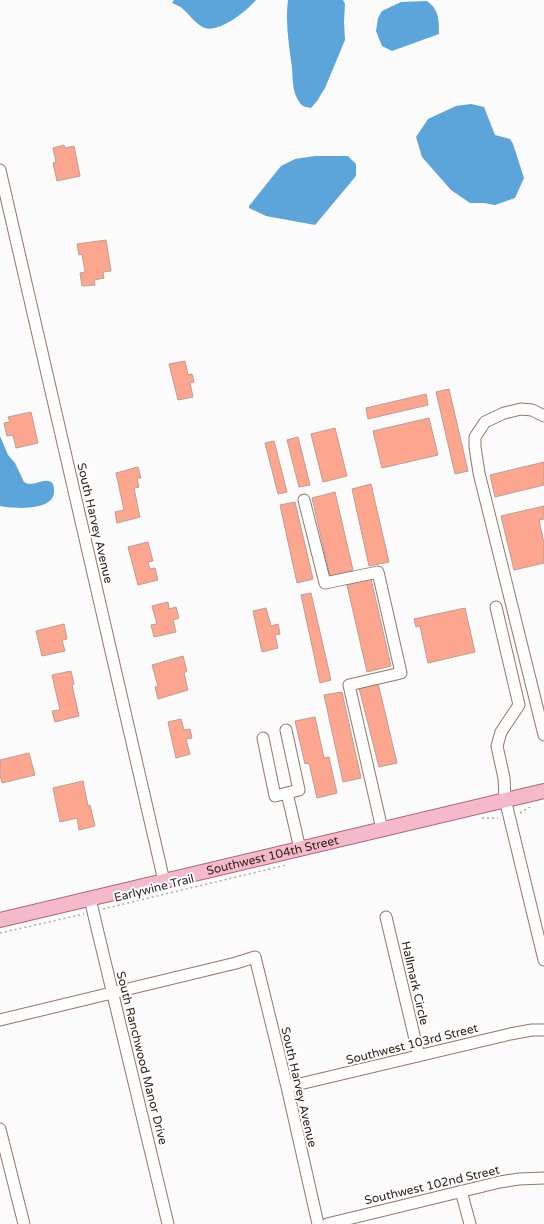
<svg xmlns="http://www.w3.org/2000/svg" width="544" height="1224" font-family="'Varela Round',sans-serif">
<rect width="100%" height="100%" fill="#fbfbfb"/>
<path fill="#5ba5da" d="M174,0H256C247,11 215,37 201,26C194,22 189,14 183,9C180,6 176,5 172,3Z
M288,0H343L345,4L344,22L345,40L325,88L317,101L311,108C307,107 302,107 300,103C292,93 293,79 292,68C289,45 285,23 288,0Z
M427,1C439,10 439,19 439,34L392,51L382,46L376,31L378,18L382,11L401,2Z
M471,104L484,107L495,135L510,139L513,144L524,178L515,198L495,205L484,203H470L451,190L422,157L416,137L428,119L456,106Z
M315,156H348L356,164V176L315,225L266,216L249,208V206L281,166L295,159Z
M0,436L8,455L15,463L24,482C32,488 44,477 51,482C54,484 54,488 54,491C55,511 13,509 0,506Z"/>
<path fill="#fca690" stroke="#c29b91" d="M64,145L65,148L74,146L80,176L57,181L53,163L56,162L53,148Z
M106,240L111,271L103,272L104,278L94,280L95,285L82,286L80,273L85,272L82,254L79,255L77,244Z
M185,361L188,375L192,374L194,382L190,383L193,397L178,400L169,364Z
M449,389L468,471L455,474L436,392Z
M426,394L428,405L368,419L366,408Z
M31,412L38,443L16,448L13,435L7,436L4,423L10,422L8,417Z
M429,418L438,455L382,468L373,431Z
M335,428L347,476L323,482L311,434Z
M298,437L310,485L299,487L287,440Z
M274,441L287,492L278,494L265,443Z
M544,462V485L495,497L490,475Z
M138,467L141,478H137L139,487L134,488L140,517L117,523L115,512L124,510L116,473Z
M371,484L389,562L369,566L352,489Z
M335,492L353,570L330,576L312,498Z
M295,502L313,579L297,583L280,505Z
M544,506V519L539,520L544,543V563L514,570L501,516Z
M148,542L153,561L148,562L150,569L155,568L158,580L138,585L128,547Z
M371,579L391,666L367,672L347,585Z
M311,593L331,680L320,683L301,595Z
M168,602L169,609L176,607L179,618L173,620L176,632L154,637L151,625L157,624L152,606Z
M266,608L271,626L278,624L280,634L275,635L278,648L262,652L253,611Z
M465,608L475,652L428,663L420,626L416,627L414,619Z
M64,624L67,639L62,640L65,651L42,656L36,631Z
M183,656L187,671L184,673L188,690L158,699L155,687L158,686L152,665Z
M71,671L74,684L72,685L79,716L55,722L52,711L60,710L52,675Z
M378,683L397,763L379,767L359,688Z
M342,692L361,778L343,782L324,695Z
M315,717L324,758L329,757L337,793L317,798L309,763L305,764L295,721Z
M181,719L184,730L190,729L192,738L186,739L190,754L176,758L168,722Z
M29,753L35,775L2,783L0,775V760Z
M83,781L88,806L90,805L95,826L79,830L77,818L60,822L53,788Z"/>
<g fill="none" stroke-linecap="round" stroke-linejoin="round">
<defs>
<path id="minor" d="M0,170L164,881
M544,416L532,410L521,409L504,413L485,422L475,437V447L479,473L544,735
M304,500L325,583L378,572L401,673L349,685L382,829
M496,607L519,705L501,732L497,746L504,778L505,799L544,960
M286,730L299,790L287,793
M263,738L275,796L287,793L300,849
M90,899L168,1224
M386,917L419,1056
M0,1020L236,963L255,957L287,1087L318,1224
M287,1087L510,1034L532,1030H544
M0,1129L24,1224
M461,1191L470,1224
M327,1224L500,1182L519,1179L544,1178"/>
<g id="major">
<path id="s1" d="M0,920L544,791"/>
</g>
</defs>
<use href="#minor" stroke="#977566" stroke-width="13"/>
<use href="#major" stroke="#ab6676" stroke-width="16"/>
<path stroke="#aea9a6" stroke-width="1.5" stroke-dasharray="2 3" stroke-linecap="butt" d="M520,813L530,807
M482,818H498
M103,909L286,865
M0,933L84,914"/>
<use href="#minor" stroke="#fff" stroke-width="11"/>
<use href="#major" stroke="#f4b9ca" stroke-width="14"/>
</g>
<g text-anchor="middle" stroke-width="4" stroke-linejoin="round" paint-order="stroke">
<g font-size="12" fill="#31231d" stroke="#fff">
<text transform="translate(95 523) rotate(77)" y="4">South Harvey Avenue</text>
<text dy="4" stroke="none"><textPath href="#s1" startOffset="280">Southwest 104th Street</textPath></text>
<text transform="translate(154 888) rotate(-14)" y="4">Earlywine Trail</text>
<text transform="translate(415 983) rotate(77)" y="4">Hallmark Circle</text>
<text transform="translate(412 1044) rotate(-14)" y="4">Southwest 103rd Street</text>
<text transform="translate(142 1058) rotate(76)" y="4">South Ranchwood Manor Drive</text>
<text transform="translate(299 1087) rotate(77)" y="4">South Harvey Avenue</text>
<text transform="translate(432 1185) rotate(-13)" y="4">Southwest 102nd Street</text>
</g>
</g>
</svg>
